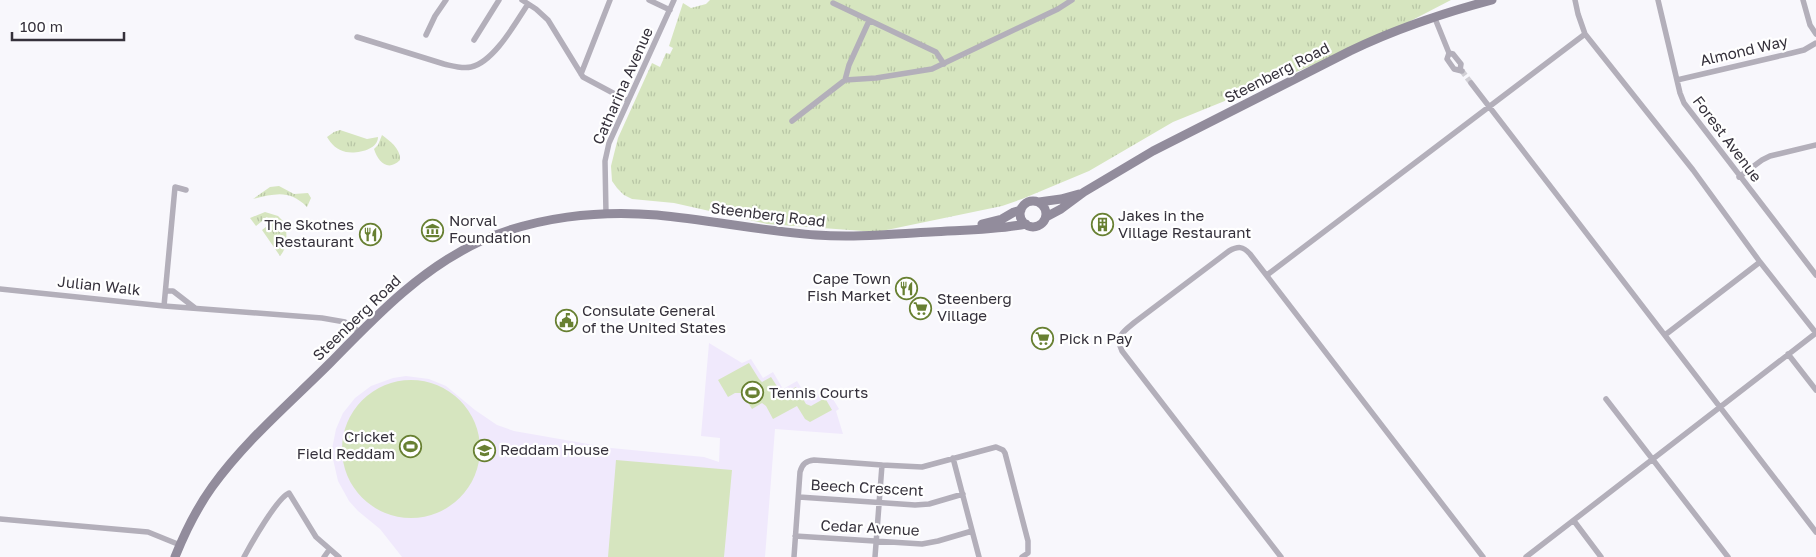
<svg xmlns="http://www.w3.org/2000/svg" width="1816" height="557" font-family="'Golos Text',sans-serif">
<defs>
<pattern id="grass-tufts" width="24" height="20" patternUnits="userSpaceOnUse" patternTransform="scale(1.25)"><rect width="24" height="20" fill="#d6e5bf"/><path d="M3 7l-1-3M5 7V3M7 7l1-3M15 17l-1-3M17 17v-4M19 17l1-3" fill="none" stroke="#b8c5a5"/></pattern>
</defs>
<rect width="100%" height="100%" fill="#f8f7fc"/>
<path fill="#f0e9fc" d="M709,343L742,363L751,359L763,378L773,372L783,389L797,381L809,400L827,389L839,409L836,411L843,434L775,429L765,557H402L380,529L358,511L349,501L338,481L333,459L332,449L336,429L343,413L355,398L371,386L393,378L406,376L429,379L446,386L475,410L497,425L514,431L611,448L704,457L719,462L720,438L701,436Z"/>
<path fill="url(#grass-tufts)" d="M710,0H1451L1370,42L1173,122L1089,171L1022,199L1002,206L877,232L767,224L674,203L632,199L624,195L617,188L612,181L611,166L618,138L652,63L660,67L666,53L670,54L673,48L669,46L683,3L691,8L706,4Z
M340,130L367,139L378,137C378,150 357,154 346,152C337,150 331,144 327,137L334,132Z
M382,135C390,141 401,149 400,160C388,172 378,162 374,149L378,145Z
M279,186L294,194L308,193L311,198L307,207C289,189 275,194 253,199L270,187Z
M265,212L278,216L285,223C287,233 288,248 280,256L262,230L271,223L267,217L256,226L250,218Z"/>
<path fill="#d6e5bf" d="M749,363L759,379L762,382L771,377L782,394L796,387L806,404L811,406L825,398L832,410L810,422L805,419L797,406L773,419L766,406L762,403L752,409L742,393H735L728,397L718,380Z
M342 449a69 69 0 1 1 138 0a69 69 0 1 1-138 0Z
M616,460L732,470L724,557H608Z"/>
<g fill="none" stroke-linecap="round" stroke-linejoin="round">
<path stroke="#d1cfd5" stroke-width="5.5" stroke-dasharray="5.5 3" stroke-linecap="butt" d="M1462,71L1471,83"/>
<path stroke="#b3afba" stroke-width="5.5" d="M522,0L536,9L548,20L583,77L628,101
M649,0L670,10
M1658,0L1680,93L1684,103L1816,275
M1803,0L1810,25L1816,34
M833,3L936,52L944,64
M1434,16L1449,53L1447,59L1454,69L1462,71
M426,35L435,16L446,0
M357,37L444,64C453,66 462,69 471,67C494,62 516,22 528,4
M474,40L499,0
M1449,53L1453,54L1461,64L1460,70
M581,74L610,0
M845,80L876,78L932,69L1058,9L1072,0
M1677,80L1792,53L1804,50L1816,43
M1471,83L1816,532
M792,121L845,80L849,65L869,21
M1739,177L1762,160L1770,156L1816,145
M606,214L605,161L609,143L674,0
M1267,275L1585,34
M0,289L164,306L322,318L345,322L360,332
M167,291H173L195,308
M164,306L175,187L186,190
M1665,335L1760,262
M1788,354L1816,390
M1606,399L1728,557
M953,458L979,557
M799,497L915,505L929,504L963,494
M0,519L148,532L180,545
M1574,521L1601,557
M795,536L922,544L938,541L972,531
M244,557C251,544 277,498 289,493L316,537L339,557
M324,557L329,550
M794,557L800,472C802,464 806,461 814,460L882,465L922,467L996,447L1003,450L1005,453L1028,541V553L1022,557
M875,557L882,465
M1281,557L1122,351C1115,336 1124,331 1135,322L1229,251C1238,246 1243,246 1250,254L1483,557
M1526,557L1816,333L1760,262L1693,170L1585,34L1578,14L1575,0"/>
<path stroke="#928c9c" stroke-width="9" d="M1020 214a13 13 0 1 1 26 0a13 13 0 1 1-26 0Z
M1039,202L1061,199L1079,194
M1046,217L1061,209L1084,192L1153,151L1350,51C1396,29 1443,13 1492,0
M982,224L1002,219L1014,212L1021,210
M175,557C185,532 197,508 212,487C246,440 290,403 330,363C375,317 420,269 481,241C535,217 598,210 657,215C710,220 763,231 816,235C855,238 893,234 931,232C963,230 995,230 1026,224"/>
</g>
<defs>
<symbol id="building-ring" viewBox="-11 -11 22 22"><circle r="9.5" fill="#fff" stroke="#688032" stroke-width="1.5"/><path d="M-4-6H4V6H1V3H-1V6H-4ZM-2.5-4.3h1.7v1.8h-1.7ZM.8-4.3h1.7v1.8H.8ZM-2.5-1h1.7V.8h-1.7ZM.8-1h1.7V.8H.8Z" fill="#688032"/></symbol>
<symbol id="museum-ring" viewBox="-11 -11 22 22"><circle r="9.5" fill="#fff" stroke="#688032" stroke-width="1.5"/><path d="M0-6L6-3V-2H-6V-3ZM-5-1h2V3h-2ZM-1-1h2V3h-2ZM3-1h2V3H3ZM-6 4H6V6H-6Z" fill="#688032"/></symbol>
<symbol id="restaurant-ring" viewBox="-11 -11 22 22"><circle r="9.5" fill="#fff" stroke="#688032" stroke-width="1.5"/><path d="M-5-6h1v4h1v-4h1v4h1v-4h1v5L-1.5 .5V6h-2V.5L-5-1ZM5-6V6H3V1.5H1.5Q1.5-4 5-6Z" fill="#688032"/></symbol>
<symbol id="supermarket-ring" viewBox="-11 -11 22 22"><circle r="9.5" fill="#fff" stroke="#688032" stroke-width="1.5"/><path d="M-6-5.5h2.5l.6 2H6L4.5 2H-2.5L-4.4-4H-6ZM-1.5 3.2a1.3 1.3 0 1 0 .1 0ZM3 3.2a1.3 1.3 0 1 0 .1 0Z" fill="#688032"/></symbol>
<symbol id="civic-ring" viewBox="-11 -11 22 22"><circle r="9.5" fill="#fff" stroke="#688032" stroke-width="1.5"/><path d="M-.6-6.5H3V-4.5H.6V-3L4-1V1h2V6H-6V1h2V-1L-.6-3ZM-1.2 2.5V6h2.4V2.5Z" fill="#688032"/></symbol>
<symbol id="stadium-ring" viewBox="-11 -11 22 22"><circle r="9.5" fill="#fff" stroke="#688032" stroke-width="1.5"/><path d="M0-5a6.5 5 0 1 0 0 10a6.5 5 0 1 0 0-10ZM-3.5-1.8h7v3.6h-7Z" fill="#688032"/></symbol>
<symbol id="school-ring" viewBox="-11 -11 22 22"><circle r="9.5" fill="#fff" stroke="#688032" stroke-width="1.5"/><path d="M0-5L7-2L0 1L-7-2ZM-4 1L0 2.5L4 1V4Q0 6-4 4Z" fill="#688032"/></symbol>
</defs>
<g fill-rule="evenodd">
<use href="#building-ring" x="1090" y="212" width="25" height="25"/>
<use href="#museum-ring" x="420" y="218" width="25" height="25"/>
<use href="#restaurant-ring" x="358" y="222" width="25" height="25"/>
<use href="#restaurant-ring" x="894" y="276" width="25" height="25"/>
<use href="#supermarket-ring" x="908" y="296" width="25" height="25"/>
<use href="#civic-ring" x="554" y="308" width="25" height="25"/>
<use href="#supermarket-ring" x="1030" y="326" width="25" height="25"/>
<use href="#stadium-ring" x="740" y="380" width="25" height="25"/>
<use href="#stadium-ring" x="398" y="434" width="25" height="25"/>
<use href="#school-ring" x="472" y="438" width="25" height="25"/>
</g>
<g text-anchor="middle" stroke-width="4.5" stroke-linejoin="round" paint-order="stroke">
<g font-size="15" fill="#35313b" stroke="#fff">
<text transform="translate(1744 51) rotate(-13)" y="5">Almond Way</text>
<text transform="translate(1277 73) rotate(-27)" y="5">Steenberg Road</text>
<text transform="translate(623 86) rotate(-66)" y="5">Catharina Avenue</text>
<text transform="translate(1727 139) rotate(53)" y="5">Forest Avenue</text>
<text transform="translate(768 215) rotate(7)" y="5">Steenberg Road</text>
<text transform="translate(99 286) rotate(6)" y="5">Julian Walk</text>
<text transform="translate(357 318) rotate(-44)" y="5">Steenberg Road</text>
<text transform="translate(867 488) rotate(3)" y="5">Beech Crescent</text>
<text transform="translate(870 528) rotate(3)" y="5">Cedar Avenue</text>
</g>
<g font-size="15" fill="#35313b" stroke="#fff" text-anchor="start">
<text x="1118" y="221">Jakes in the<tspan x="1118" dy="17">Village Restaurant</tspan></text>
<text x="449" y="226">Norval<tspan x="449" dy="17">Foundation</tspan></text>
<text x="354" y="230" text-anchor="end">The Skotnes<tspan x="354" dy="17">Restaurant</tspan></text>
<text x="891" y="284" text-anchor="end">Cape Town<tspan x="891" dy="17">Fish Market</tspan></text>
<text x="937" y="304">Steenberg<tspan x="937" dy="17">Village</tspan></text>
<text x="582" y="316">Consulate General<tspan x="582" dy="17">of the United States</tspan></text>
<text x="1059" y="344">Pick n Pay</text>
<text x="769" y="398">Tennis Courts</text>
<text x="395" y="442" text-anchor="end">Cricket<tspan x="395" dy="17">Field Reddam</tspan></text>
<text x="500" y="455">Reddam House</text>
</g>
</g>
<path d="M12 32v8h112v-8" fill="none" stroke="#35313b" stroke-width="2.5"/>
<text x="20" y="32" font-size="15" fill="#35313b" stroke="#ffffff" stroke-width="4" paint-order="stroke">100 m</text>
</svg>
